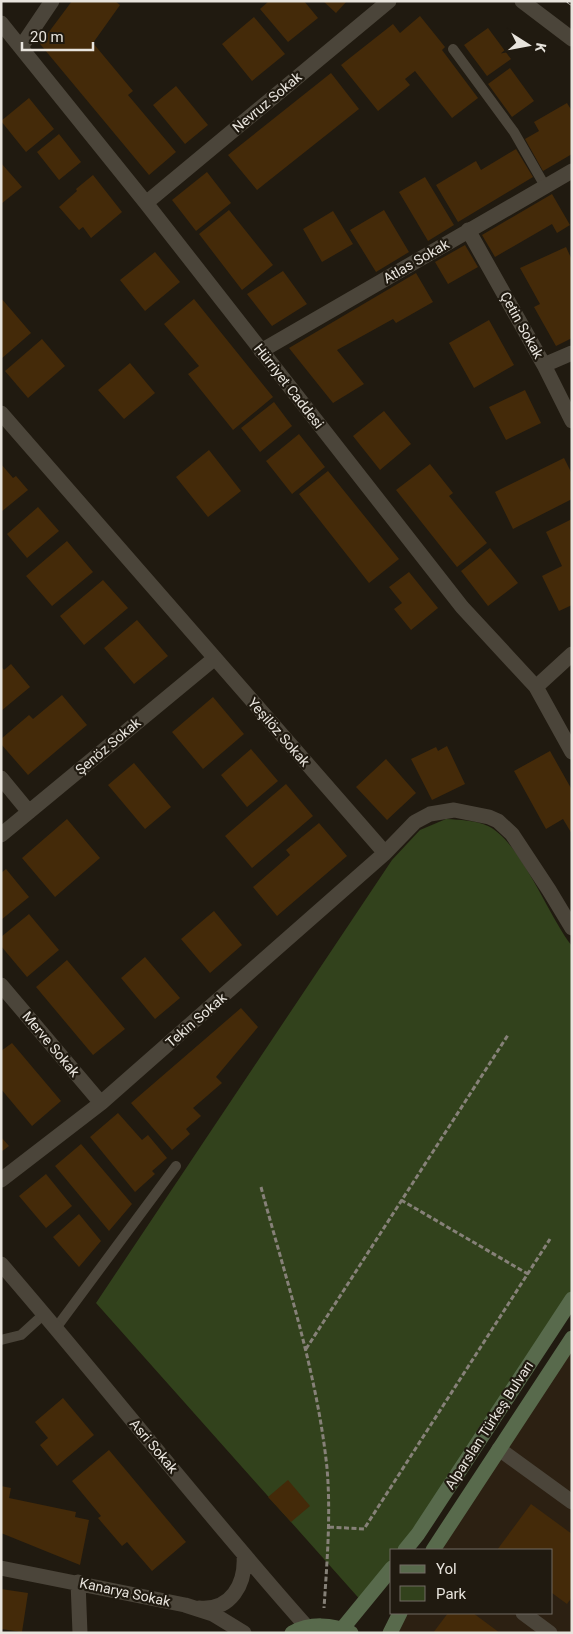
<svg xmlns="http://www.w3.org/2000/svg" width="573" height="1634" font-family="Roboto,sans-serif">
<rect width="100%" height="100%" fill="#201a10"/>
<path fill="#2c2012" d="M572,1338V1633H390L400,1613H552V1550H433Z"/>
<path fill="#32421c" d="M446,819C460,820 475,820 488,826C521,842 548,916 572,946V1299L405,1550H392V1568L364,1604L96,1303L392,860L420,830Z"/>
<path fill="#442a09" d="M72,1H115L120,5L93,43L133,91L128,95L176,152L149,175L40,44Z
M269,1H304L318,18L288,42L260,9Z
M323,1H347L336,13Z
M420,16L445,47L442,50L478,98L452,118L415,71L405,79L410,85L378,111L341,65L393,24L400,33Z
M254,17L285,54L252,81L222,44Z
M488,28L511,59L487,76L464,45Z
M510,68L534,101L512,117L488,84Z
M331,73L359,109L257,190L228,155Z
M176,86L208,125L185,144L153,105Z
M29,98L54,129L26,152L1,121Z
M567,103L572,111V154L543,171L525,139L539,131L534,122Z
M59,134L81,162L59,180L37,152Z
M516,149L533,177L458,222L436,185L476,161L481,170Z
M1,163L22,187L1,204Z
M207,172L231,203L196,231L172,200Z
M93,175L122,212L91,238L83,227L79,230L59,207L77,191L76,189Z
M425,177L454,225L428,241L399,192Z
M552,194L570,225L557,233L552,224L495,257L482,235Z
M229,210L273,265L242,290L199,234Z
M384,210L409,252L376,272L350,230Z
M333,211L353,244L322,262L303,229Z
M465,245L478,267L448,284L435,262Z
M566,247L572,260V338L556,346L534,307L540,304L520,268Z
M155,252L180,282L145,311L120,280Z
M283,271L307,304L272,326L247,294Z
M416,273L433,302L396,323L393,319L337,350L364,384L333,403L289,348Z
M1,298L31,333L1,359Z
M194,299L273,397L233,430L188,374L199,366L164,324Z
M489,320L514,365L474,388L449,343Z
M42,339L65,366L28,398L5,371Z
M130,363L155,393L124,419L98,390Z
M525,390L541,423L506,440L489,407Z
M274,402L292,426L260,452L241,428Z
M384,411L411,444L380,470L353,436Z
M299,434L325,467L292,494L266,461Z
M209,450L241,491L208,517L176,477Z
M564,458L572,474V499L513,529L495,492Z
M1,464L13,478L16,476L28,490L1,512Z
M430,464L453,493L449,496L487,543L457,567L396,490Z
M328,471L399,559L369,583L299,494Z
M38,507L59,531L27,558L7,534Z
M572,519V605L559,611L542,576L562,566L546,532Z
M67,541L93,572L52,606L26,576Z
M490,548L518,583L488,606L461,571Z
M409,572L438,608L411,630L394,609L402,603L389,587Z
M103,580L128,608L84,645L60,616Z
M137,620L168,656L134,684L104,648Z
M11,664L30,687L1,711V666L4,670Z
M62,695L87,725L28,775L1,744V739L29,715L33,719Z
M213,697L244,734L203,769L172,732Z
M447,746L465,784L432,800L411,759L436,747L438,751Z
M251,749L278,781L247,807L221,775Z
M550,751L572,790V834L563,819L546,829L514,771Z
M386,759L416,793L387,820L356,787Z
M134,763L171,807L145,829L108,785Z
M286,784L313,816L252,868L225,836Z
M67,819L100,858L55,897L22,858Z
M319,823L347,856L277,916L253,887L290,855L286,850Z
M6,869L29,897L1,920V873Z
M214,911L242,945L210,973L181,939Z
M29,914L59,950L27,977L1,946V937Z
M145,957L180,998L155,1019L121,978Z
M67,960L125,1029L93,1055L36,987Z
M241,1008L258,1027L216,1077L222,1083L193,1108L201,1116L186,1129L190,1134L172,1150L131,1103Z
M12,1043L61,1101L32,1126L1,1089V1051Z
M118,1113L142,1140L148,1135L167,1158L152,1171L155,1174L135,1192L90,1137Z
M1,1137L9,1146L1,1152Z
M81,1144L132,1204L109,1231L55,1166Z
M46,1174L72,1206L46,1228L19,1196Z
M79,1214L101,1241L79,1267L53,1237Z
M63,1398L94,1435L57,1466L40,1445L48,1438L35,1422Z
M109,1450L186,1542L152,1571L127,1542L122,1546L98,1518L101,1516L72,1481Z
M288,1480L310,1506L291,1522L268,1497Z
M1,1486L11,1488L9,1498L76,1512L75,1517L89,1520L80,1565L1,1533Z
M531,1504L572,1534V1597L567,1604L552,1593V1550H497Z
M1,1589L28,1593L22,1632L1,1629Z
M448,1613H473L500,1633H433Z"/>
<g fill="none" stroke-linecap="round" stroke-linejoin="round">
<path stroke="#868178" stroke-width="3" stroke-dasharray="5 2.5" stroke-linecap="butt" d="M261,1187C286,1280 317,1372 327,1468C331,1515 327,1562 324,1608
M401,1200L528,1274
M306,1349L508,1035
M329,1527L364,1529L550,1239"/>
<path stroke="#4b453a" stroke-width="10" d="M453,49L514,132L545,186
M56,1328L176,1166
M1,1340L21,1335L44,1314"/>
<path stroke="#4b453a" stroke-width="15" d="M522,1L572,39
M1,23L146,203L462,607L536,687L572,752
M21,47L52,1
M146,203L389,1
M468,230L544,365L572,421
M261,351L572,171
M544,365L572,353
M1,413L385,853
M536,687L572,654
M1,778L29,812
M1,835L215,658
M1,985L101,1103
M1,1180L101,1103L385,853L415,822L430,814L454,810L489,817L498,821L512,834L549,890L572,928
M1,1264C105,1384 202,1509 307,1627
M499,1449L572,1502
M1,1568L185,1605L213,1614L244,1633
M78,1582L80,1633
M199,1608C231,1611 246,1584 244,1555
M523,1613L550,1633"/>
<path stroke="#586a4c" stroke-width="15" d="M405,1550L418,1534L572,1299
M433,1550L572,1338
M342,1629L392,1568
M292,1633C310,1623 332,1624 351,1633
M390,1633L400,1613"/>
<defs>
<path id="rail" d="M569,1L572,3"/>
</defs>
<use href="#rail" stroke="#c4bfb8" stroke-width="5.5"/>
<use href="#rail" stroke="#201a10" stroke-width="4" stroke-dasharray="11" stroke-linecap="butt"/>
</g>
<g text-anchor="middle" stroke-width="4.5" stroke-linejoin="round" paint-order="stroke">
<g font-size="14" fill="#e8e4dd" stroke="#201a10">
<text transform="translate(267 102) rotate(-40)" y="5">Nevruz Sokak</text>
<text transform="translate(416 261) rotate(-30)" y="5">Atlas Sokak</text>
<text transform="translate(522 325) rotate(61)" y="5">Çetin Sokak</text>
<text transform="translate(289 386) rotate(52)" y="5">Hürriyet Caddesi</text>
<text transform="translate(279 732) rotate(49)" y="5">Yeşilöz Sokak</text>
<text transform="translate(108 746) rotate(-40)" y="5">Şenöz Sokak</text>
<text transform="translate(196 1020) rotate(-41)" y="5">Tekin Sokak</text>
<text transform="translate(51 1044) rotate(50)" y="5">Merve Sokak</text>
<text transform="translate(489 1425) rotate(-57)" y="5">Alparslan Türkeş Bulvarı</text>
<text transform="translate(154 1446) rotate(50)" y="5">Asri Sokak</text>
<text transform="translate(125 1592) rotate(12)" y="5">Kanarya Sokak</text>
</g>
</g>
<rect width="573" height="1634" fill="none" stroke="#e8e4dd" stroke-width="5"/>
<rect x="390" y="1549" width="162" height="65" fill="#201a10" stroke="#706b62"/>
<rect x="400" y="1565" width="25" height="8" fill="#586a4c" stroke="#706b62"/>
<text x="436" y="1574" font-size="15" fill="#e8e4dd">Yol</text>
<rect x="400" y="1586" width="25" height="15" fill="#32421c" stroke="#706b62"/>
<text x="436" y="1599" font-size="15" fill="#e8e4dd">Park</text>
<g transform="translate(528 45) rotate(101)" stroke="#201a10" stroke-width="4" paint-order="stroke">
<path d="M0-4L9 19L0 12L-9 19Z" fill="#e8e4dd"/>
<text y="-8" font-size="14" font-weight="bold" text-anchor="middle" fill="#e8e4dd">K</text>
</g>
<path d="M22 42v8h71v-8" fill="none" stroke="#e8e4dd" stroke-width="2.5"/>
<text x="30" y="42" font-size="15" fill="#e8e4dd" stroke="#201a10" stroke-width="4" paint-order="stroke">20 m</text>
</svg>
